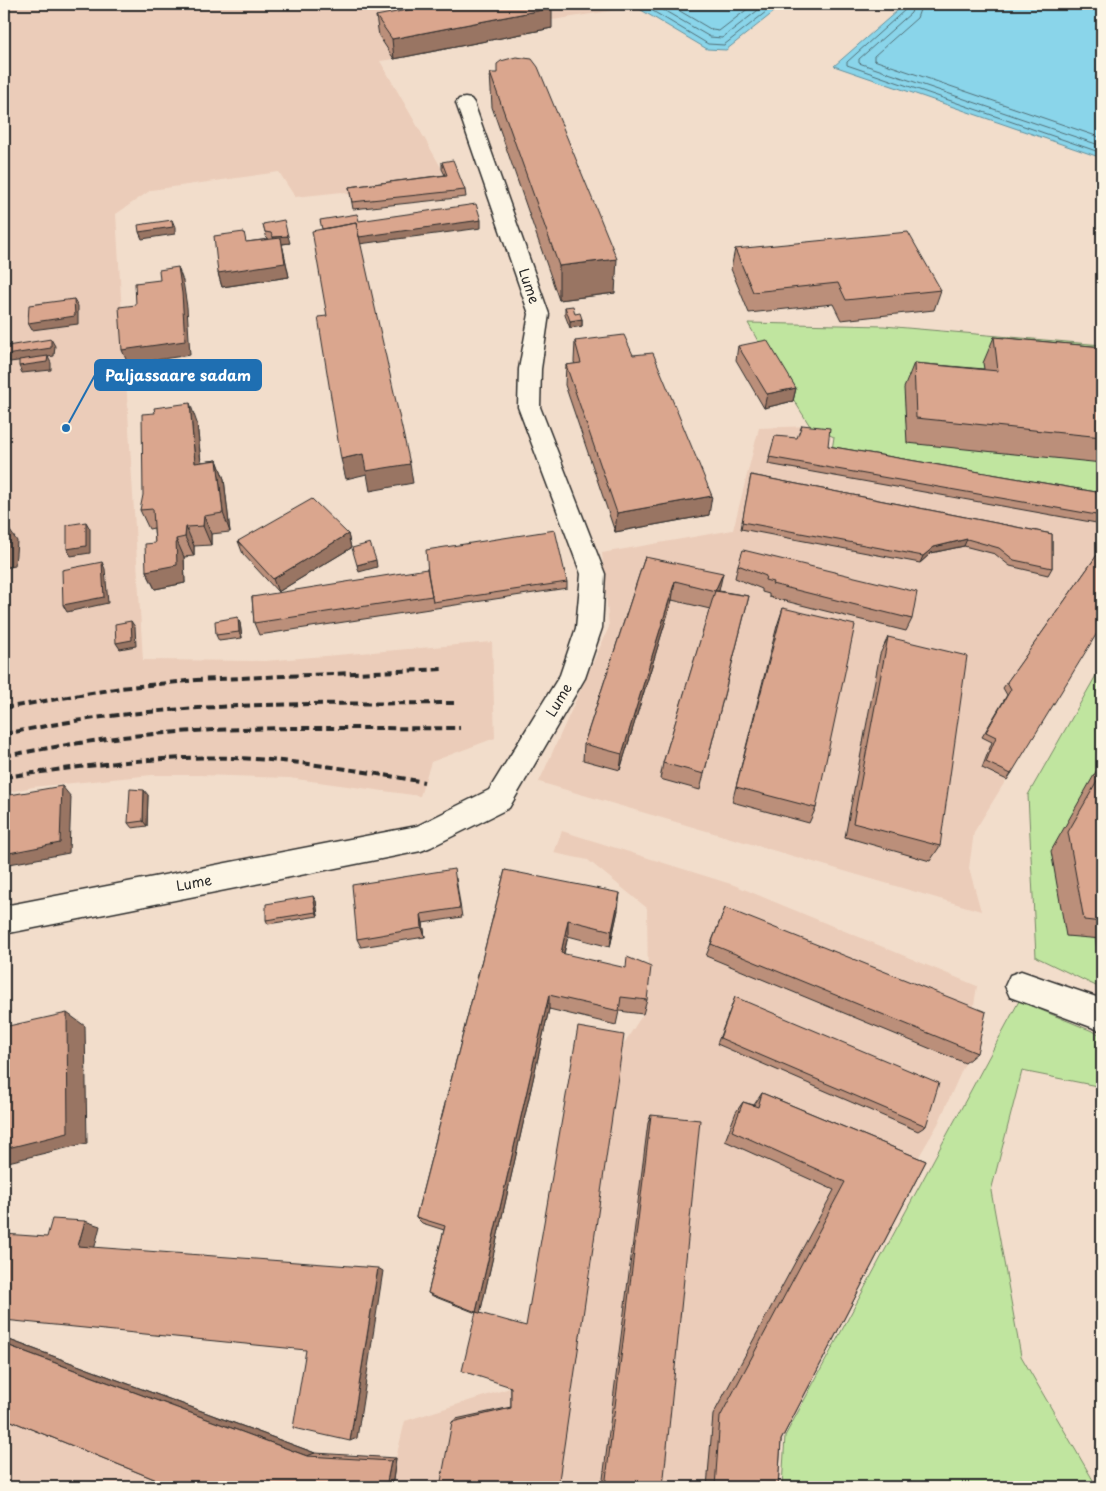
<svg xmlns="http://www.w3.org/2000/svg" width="1106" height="1491" font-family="'Playpen Sans',sans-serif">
<rect width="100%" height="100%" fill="#f2ddcb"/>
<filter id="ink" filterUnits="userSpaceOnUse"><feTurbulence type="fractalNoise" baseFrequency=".02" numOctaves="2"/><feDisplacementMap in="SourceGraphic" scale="10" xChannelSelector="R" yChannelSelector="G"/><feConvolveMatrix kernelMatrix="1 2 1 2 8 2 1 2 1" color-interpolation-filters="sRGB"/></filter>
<g filter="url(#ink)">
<path fill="#ebccb9" d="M4,4H635L636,7L546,21L394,59L380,61L442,169L447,182L350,195L342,192L295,197L279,172L151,190L116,214L143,660L265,661L492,642L495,738L431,762L420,796L289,778L199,775H152L33,787L4,793Z
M809,426L826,452L1102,501V624L974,832L969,868L981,911L539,782L609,627L602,553L733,530L759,428Z
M562,831L734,885L977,986L965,1063L938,1124L911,1170L771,1437L768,1487H4V1338L315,1453L396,1458L405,1421L513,1387L621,1048L643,1014L648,981L647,908L588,860L554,853Z"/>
<path fill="#c0e59f" stroke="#768865" d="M748,323L884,326L1102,345V498L832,450L834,437L810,426L765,354Z
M1102,665V761L1095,938L1102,981L1096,986L1036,957L1028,795Z
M1019,1001L1102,1035V1087L1022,1071L991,1191L1021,1356L1097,1487H782L785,1436Z"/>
<path fill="#8ad5ea" stroke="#64919e" d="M635,4H784L726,50L707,49L636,7Z
M905,4H1102V158L834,66Z"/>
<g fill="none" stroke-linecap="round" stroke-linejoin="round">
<path stroke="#516f77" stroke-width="1" d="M641,4L708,44L724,45L776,4
M653,4L710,37L722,38L766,4
M668,4L712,30L719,31L754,4
M908,4L906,9L847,62V65L1102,153
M914,4L911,13L859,59V63L1102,146
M922,4L917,18L874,56V60L1102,138"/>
<defs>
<path id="minor" d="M465,98L471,99L474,103L549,314L541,369L540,407L605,574L602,628L585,678L509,808L431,847L421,851L4,934V906L417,826L489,790L560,675L576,628L581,574L518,407L519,369L529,314L456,103L459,99Z
M1021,971L1102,999V1031L1010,997L1005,986L1010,975Z"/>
</defs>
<use href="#minor" stroke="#2b2b2b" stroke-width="3"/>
<use href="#minor" fill="#fcf5e5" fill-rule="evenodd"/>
<path stroke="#2b2b2b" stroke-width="4" stroke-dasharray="8 4" stroke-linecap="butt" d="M4,708L121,688L196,680L444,669
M4,734C49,725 94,717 139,713C244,702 349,704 454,703
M4,756C54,747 103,738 154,734C255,725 358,729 460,728
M4,777C64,769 125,760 186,758C266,755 346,768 424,782"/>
</g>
<path fill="#bb8f7a" stroke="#2b2b2b" d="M376,16L552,28L394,59L379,36Z
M490,73L615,293L559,300L492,107Z
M442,162L465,190L466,197L353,209L349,187L445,175L442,169Z
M263,224L290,243L282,244L289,277L222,287L218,273L247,242L269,239H267Z
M735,249L941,290L934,310L841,320L833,304L749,313L731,269Z
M565,307L575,314L582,319V326L570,328L565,315Z
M994,337L1102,347V463L907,443L904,388L914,363L984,369L983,363Z
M575,341L633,355L709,515L615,532L565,385L566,365L575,364L574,362Z
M738,346L796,388L793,401L764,408L736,360Z
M197,423L201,462L217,460L224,479L230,532L211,534V545L194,546V556L184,557L185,583L155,589L146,571L155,543L154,528L149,529L140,510Z
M775,436L828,446L1102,493V524L768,464Z
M751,475L1052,534V568L1048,575L1010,566L995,554L964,546L931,553L920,563L741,529Z
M348,534L351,548L278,592L243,554L238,541Z
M1102,548L1011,774L1007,780L982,768L992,742L982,737L1007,695L1003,688Z
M645,557L719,591L749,596L700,790L660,779L663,763L710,609L672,600L620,770L583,760L584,744Z
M738,565L912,619L906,631L769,597V594L762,592V589L735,578Z
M567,582V588L259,635L254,623L252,597Z
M783,608L816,808L809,823L732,802L777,626Z
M240,623L242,638L219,641L216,635Z
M888,637L940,846L930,861L845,837L880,654Z
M1102,761V939L1066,936L1051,851Z
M148,795L147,826L132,828L128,823Z
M505,870L618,910L610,947L568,936L564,954L647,1000L643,1014L619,1011L616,1025L549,1009L480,1313L558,1487L452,1422L456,1419L511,1407V1387L476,1313L433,1296L428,1293L444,1230L422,1223L416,1217Z
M456,878L462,917L423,923L425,937L361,947L357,939Z
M316,901L318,916L268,924L266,920Z
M725,908L977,1053L965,1063L706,956Z
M735,997L926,1126L918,1131L717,1044L732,1005Z
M762,1093L926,1161L781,1440L778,1487H707L713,1415L834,1190L725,1141L736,1112L743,1102L754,1105Z
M651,1115L663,1487H602L648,1123Z
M4,1338L315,1453L396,1458L392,1487H174L4,1418Z"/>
<path fill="#997463" stroke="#2b2b2b" d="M552,8V28L394,59L392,39Z
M172,220L175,227V234L142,239L139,232Z
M481,220V228L359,244L323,237Z
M288,236L290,243L282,244L289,277L222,287L218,273L275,245L273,237Z
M617,259L615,293L559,300V266Z
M178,267L183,281L187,307L190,355L128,364L122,350Z
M74,299L78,306V324L32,330L28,323Z
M582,319V326L570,328V321Z
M51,339L55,346L54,356L48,357L51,363V370L22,373L19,366L48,357L10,362L6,355Z
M796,388L793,401L764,408L767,394Z
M190,403L197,423L203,483L195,463Z
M363,454L410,464L413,483L370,491L367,474L346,479L341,459Z
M217,460L224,479L230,532L223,513Z
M712,496L709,515L615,532L617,513Z
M204,516L211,534V545L203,526Z
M86,522L90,529V553L71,556L67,549Z
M186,527L194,546V556L185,537Z
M8,528L17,541L15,566L4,568V553Z
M348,534L351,548L278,592L273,579Z
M176,539L184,557L185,583L155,589L146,571Z
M967,539L964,546L931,553L920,563L923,556L934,547Z
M376,560L377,567L359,572L357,565Z
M102,562L105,569L108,603L67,612L63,605Z
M723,573L719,591H715Z
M675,581L672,600L620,770L622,754Z
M238,617L240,623L242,638L239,632Z
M131,621L135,627L136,646L120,649L116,643Z
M62,786L71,797L69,853L4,865V854Z
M144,790L148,795L147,826L143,821Z
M620,893L618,910L610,947L612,931Z
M313,896L316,901L318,916L316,912Z
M421,914L423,923L425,937L422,928Z
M568,920V936L560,968L561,953Z
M549,995V1009L480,1314L476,1312Z
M67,1013L85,1026L87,1143L4,1163V1149Z
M85,1221L100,1226L94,1250L78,1246Z
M378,1268L383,1271L357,1438L350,1441Z
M4,1338L315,1453L307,1456L4,1344Z
M396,1458L392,1487H386L391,1461Z"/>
<path fill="#daa68e" stroke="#2b2b2b" d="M438,4H548L552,8L392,39L376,16Z
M516,57L532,59L538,67L617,259L559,266L490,73H497V64L501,61Z
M453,160L465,190L352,202L349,187L447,175L442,162Z
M476,204L481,220L359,237L356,223L322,229L320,220L357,214L359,221Z
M172,220L173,227L139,232L138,225Z
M284,220L288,236L273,237L271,233L265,232L263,224Z
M356,223L410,464L366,471L363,454L341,459L318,317L327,316L312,231Z
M244,232L246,242L281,238L285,263L218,273L214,236Z
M908,232L941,290L846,300L838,283L753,292L735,249Z
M178,267L182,293L185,341L122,350L119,307L136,305L135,283L160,280L159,270Z
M74,299L75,316L28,323L29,305Z
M573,306L575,314L580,313L582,319L570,321L565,307Z
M624,335L633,355L653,353L712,496L617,513L566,365L581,363L575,341Z
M994,337L1102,347V437L916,418L914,363L998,371Z
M51,339V348L6,355L7,346Z
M767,340L796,388L767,394L738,346Z
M48,356L47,362L19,366V360Z
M190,403L195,463L217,460L223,513L204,516L203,526L186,527L185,537L176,539L177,565L146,571L145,544L155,543L153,509L140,510L143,495L142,414L155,413L154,408Z
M802,425L830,428L828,446L1102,493V516L769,457L775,436L797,438Z
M751,475L1052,534V568L1014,560L999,548L967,539L934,547L923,556L742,522Z
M312,499L348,534L273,579L238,541Z
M86,522V546L67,549V525Z
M8,528L6,553H4V529Z
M555,530L567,582L433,602L428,573L426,550Z
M370,543L376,560L357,565L352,548Z
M1102,548V625L1011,774L986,762L996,737L986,732L1011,689L1007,682Z
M743,550L917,592L912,619L772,584L773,582L765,580L766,576L738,565Z
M645,557L723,573L715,591L675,581L622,754L584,744Z
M102,562L104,597L63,605L62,570Z
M427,569L432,596L254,623L252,597Z
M715,591L749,596L704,774L663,763Z
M783,608L855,625L816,808L736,787Z
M238,617L239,632L216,635L215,621Z
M131,621L132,640L116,643L115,624Z
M888,637L967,656L940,846L853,823Z
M1102,773V922L1084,920L1068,832Z
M62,786L60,843L4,854V796Z
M130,789L144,790L143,821L128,823Z
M454,869L460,908L421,914L422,928L357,939L352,885Z
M505,870L620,893L612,931L568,920L561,953L626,968L627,957L651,967L647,1000L621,997L619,1011L549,995L476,1312L428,1293L445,1226L416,1217Z
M313,896L316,912L266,920V904Z
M725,908L986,1012L977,1053L711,944Z
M735,997L939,1083L926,1126L720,1038Z
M67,1013L68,1133L4,1149V1027Z
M578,1027L624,1035L558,1487H440L452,1422L511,1408V1387L462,1371L476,1312L526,1326Z
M762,1093L926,1161L781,1440L778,1487H715L720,1417L845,1182L732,1131L743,1102L758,1107Z
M651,1115L700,1120L663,1487H605Z
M52,1219L85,1221L78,1246L378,1268L350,1441L293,1428L306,1350L4,1320V1234L47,1237Z
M4,1344L307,1456L391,1461L386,1487H174L4,1418Z"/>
</g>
<g text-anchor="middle" stroke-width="4" stroke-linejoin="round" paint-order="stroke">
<g font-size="14" fill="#2b2b2b" stroke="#fcf5e5">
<text transform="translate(529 286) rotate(71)" y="5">Lume</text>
<text transform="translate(559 700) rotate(-59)" y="5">Lume</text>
<text transform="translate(194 883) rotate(-11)" y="5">Lume</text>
</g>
</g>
<path fill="none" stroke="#1f6fb2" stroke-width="2" d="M66 428L95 375"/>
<circle fill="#1f6fb2" stroke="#fcf5e5" stroke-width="2" cx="66" cy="428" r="5"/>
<rect fill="#1f6fb2" stroke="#1f6fb2" stroke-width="2" x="95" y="360" width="166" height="30" rx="5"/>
<g font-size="15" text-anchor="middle" font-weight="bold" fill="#fff">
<text x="178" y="381">Paljassaare sadam</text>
</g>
<rect width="1106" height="1491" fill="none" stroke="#fcf5e5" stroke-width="20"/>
<rect x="10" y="10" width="1086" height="1471" fill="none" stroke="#2b2b2b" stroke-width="2" filter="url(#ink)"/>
</svg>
